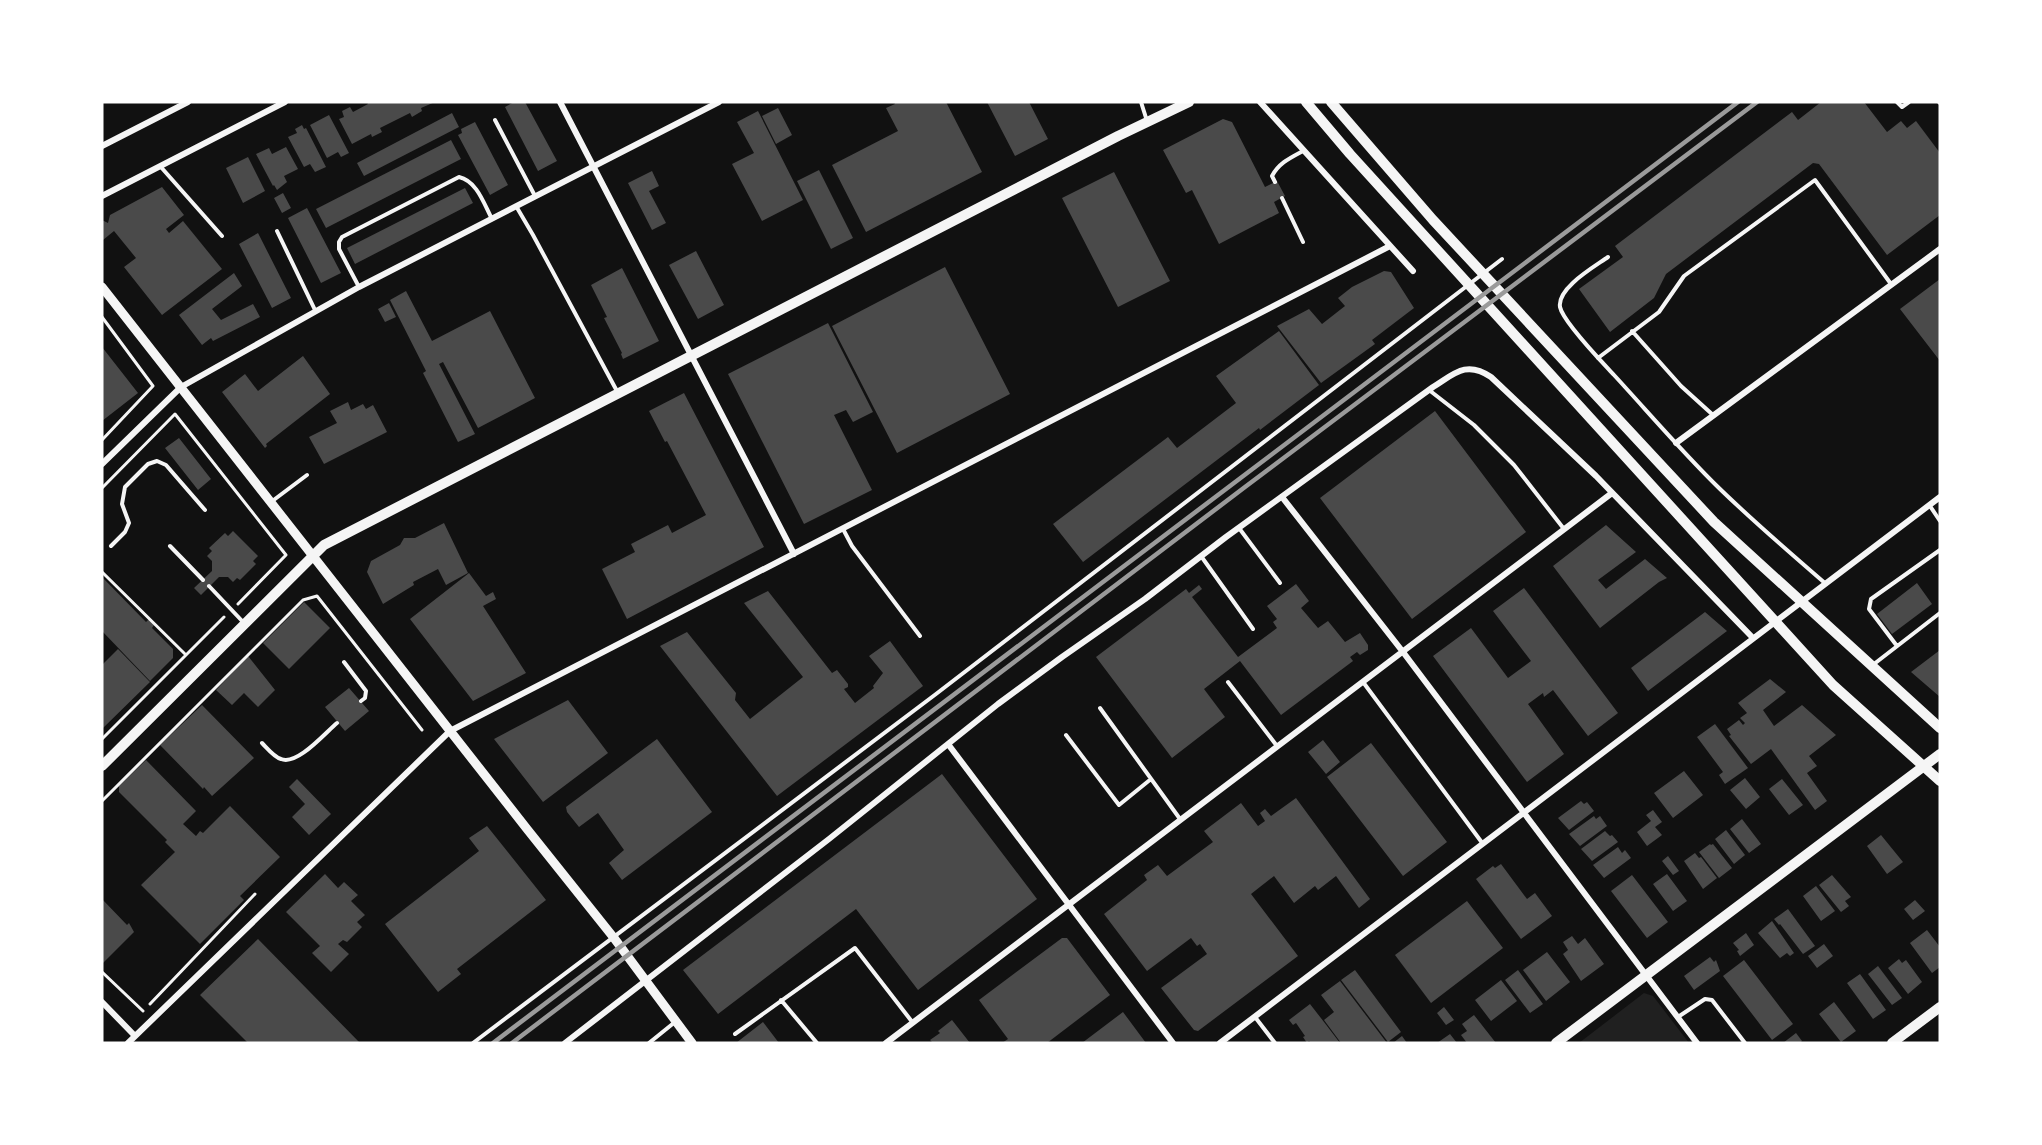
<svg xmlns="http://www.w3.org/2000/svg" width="2042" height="1145" font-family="'Asap Condensed',sans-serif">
<rect width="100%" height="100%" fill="#111"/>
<path fill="#202020" d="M1644,993L1653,996L1689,1043H1579Z"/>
<path fill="#4a4a4a" d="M367,102H435L421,108L422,111L412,117L410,113L380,128L382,132L372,137L371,134L352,144L339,119L344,117L342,111L350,107L353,112L368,104Z
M514,102H525L557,161L538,171L505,107Z
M894,102H946L982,172L866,232L832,165L898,131L886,108L895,104Z
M987,102H1029L1048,139L1015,156Z
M1821,102H1864L1887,132L1901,121L1907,128L1916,121L1940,153V215L1887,255L1819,164L1813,163L1666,274L1654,298L1610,332L1579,289L1623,257L1615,246L1792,112L1798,120Z
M778,108L792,135L776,144L762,116Z
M758,111L803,200L762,221L732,164L754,153L737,122Z
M452,113L459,127L364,176L357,163Z
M329,115L349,153L341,157L338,152L327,158L310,125Z
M1223,119L1232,122L1265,187L1277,181L1285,196L1274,202L1279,213L1219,244L1192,190L1186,193L1163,150Z
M475,122L508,185L490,195L458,135L462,133L461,129Z
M302,125L304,129L306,128L326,167L315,172L310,164L304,167L288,137L297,133L295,129Z
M451,140L461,159L326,228L316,209Z
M286,147L298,169L284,176L287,182L277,190L274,185L273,186L256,154L269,148L272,154Z
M248,157L265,191L243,203L226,168Z
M819,170L853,238L831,249L797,181Z
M652,171L659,186L649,191L666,223L652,230L628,183Z
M1114,172L1170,281L1118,307L1062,198Z
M162,187L184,215L166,229L169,233L183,221L222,269L162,315L124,267L136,258L114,231L103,240L102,238V220L108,223L110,215Z
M465,188L473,203L355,264L347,248Z
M283,193L291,208L282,213L274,198Z
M307,208L341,273L321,283L288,218Z
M258,233L291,298L272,308L239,244Z
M696,251L724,305L698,319L669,265Z
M945,267L1010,394L897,453L832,326Z
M622,268L659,341L623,359L621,354L622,353L604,318L607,317L591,285Z
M1384,271L1391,272L1414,308L1372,340L1375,344L1321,383L1277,326L1309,309L1322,324L1345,306L1338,298L1352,287Z
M234,273L242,286L212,309L221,320L253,304L260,317L213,341L211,338L202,345L179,315Z
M1940,279V361L1900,309Z
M406,291L432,341L490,311L535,398L478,428L443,362L439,364L475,434L458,442L423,373L426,371L390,300Z
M389,303L396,317L385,322L378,309Z
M828,323L873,412L853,422L846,410L834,415L872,490L804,524L728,374Z
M1279,331L1319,385L1260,430L1259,428L1083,562L1053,524L1168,437L1177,448L1236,403L1216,376Z
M102,347L138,393L102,421Z
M303,356L330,394L266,444L267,446L265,448L222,392L245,374L258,391Z
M684,393L764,547L627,619L602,569L635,552L631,544L668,525L672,533L706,515L667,441L665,442L649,411Z
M348,402L351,410L363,404L366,409L373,405L387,432L324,464L309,437L337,423L330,411Z
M1435,411L1526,532L1412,619L1320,498Z
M179,438L211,479L198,490L165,448Z
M444,523L468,573L446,585L438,569L413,582L414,585L383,604L367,572L371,561L400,545L404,538H415Z
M1606,525L1636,552L1598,580L1606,589L1645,559L1667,578L1659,582L1600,628L1553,566Z
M233,531L258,556L253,561L256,564L240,580L237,578L233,582L228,577H219L201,595L194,588L212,571V561L207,556L212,551L209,548L225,533L228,536Z
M469,573L486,596L493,592L496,599L483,606L526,673L473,701L410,619Z
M102,577L146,622L149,619L154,625L152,628L173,649V658L150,681L102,631Z
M1917,583L1932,604L1892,634L1877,614Z
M1296,584L1309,601L1301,608L1318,628L1328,621L1345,642L1360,633L1368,645V650L1360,655L1357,652L1350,657L1353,661L1281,715L1240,661L1204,689L1225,717L1172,758L1096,657L1186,589L1189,593L1199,585L1202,589L1192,597L1238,657L1277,628L1273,622L1277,619L1267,606Z
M1524,588L1618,713L1588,736L1553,690L1544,697L1543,693L1528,704L1564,754L1527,782L1433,656L1471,628L1508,678L1531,661L1493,611Z
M768,591L832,673L837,670L848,684V687L844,689L855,703L874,688L873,686L883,673L869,656L890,641L923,686L777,796L660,646L687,632L736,693L735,700L750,719L803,677L744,603Z
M304,602L330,628L289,669L263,643Z
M1705,612L1727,631L1648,691L1631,668Z
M118,649L150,682L102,729V665Z
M1940,650V697L1911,672Z
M248,656L275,690L258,707L244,693L232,705L216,690Z
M1770,679L1786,692L1763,710L1774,726L1802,705L1836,735L1809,756L1817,766L1807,773L1827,801L1815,810L1771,749L1751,764L1729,736L1731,735L1727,729L1739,720L1743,725L1745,723L1740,718L1747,713L1738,703Z
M349,688L369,711L345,731L325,707Z
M568,700L608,753L543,802L494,739Z
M202,705L254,758L212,796L204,787L203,789L160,745Z
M1715,724L1748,768L1725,784L1719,775L1723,772L1697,737Z
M657,739L712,812L622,880L609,863L624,850L598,813L579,827L567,812L566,807Z
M1323,740L1340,762L1326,774L1308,752Z
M1371,743L1447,842L1403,876L1327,777Z
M146,760L196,811L183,824L196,836L200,831L203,833L230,806L280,857L240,896L244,900L200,944L141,885L175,852L165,842L167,840L119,792V786Z
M1684,771L1703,795L1673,818L1654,793Z
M942,774L1037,899L918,990L856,909L718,1014L683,970Z
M1745,778L1760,797L1746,809L1730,790Z
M297,779L331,814L309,835L292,817L305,804L289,787Z
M1782,779L1803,805L1789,815L1769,789Z
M1296,798L1370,899L1359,908L1336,876L1318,890L1315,886L1294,903L1274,876L1251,894L1298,956L1198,1031L1194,1030L1161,988L1207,954L1200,944L1197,946L1191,938L1147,971L1104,914L1147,880L1144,875L1158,865L1167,876L1213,842L1204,831L1241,803L1258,826L1265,821L1260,813L1265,809L1271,816Z
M1581,801L1584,804L1587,802L1594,811L1569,830L1558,818Z
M1653,810L1662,822L1655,827L1662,835L1647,846L1637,832L1651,821L1646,815Z
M1594,816L1596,819L1600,816L1607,826L1580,846L1569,834Z
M1742,819L1761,844L1749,853L1730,829Z
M487,826L546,900L457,969L461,974L438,992L385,924L479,851L469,838Z
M1726,830L1745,855L1734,864L1715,839Z
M1605,831L1610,836L1612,835L1618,842L1592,861L1581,849Z
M1881,835L1903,862L1887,874L1867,846Z
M1710,844L1711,845L1713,844L1732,868L1719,878L1699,852Z
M1618,847L1622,853L1625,850L1631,858L1604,878L1593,865Z
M1695,853L1699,858L1701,857L1717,878L1703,889L1684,861Z
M1668,856L1679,871L1673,875L1662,861Z
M1501,864L1527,899L1535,893L1552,916L1521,939L1476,879L1493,866L1495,868Z
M325,874L338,888L344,882L358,895L351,901L365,915L357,922L362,927L347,942L343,940L338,944L349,954L331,972L312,953L320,946L286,912Z
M1667,874L1687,901L1673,911L1653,884Z
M1632,875L1668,922L1647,938L1611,891Z
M1832,875L1851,897L1845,901L1849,906L1841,912L1819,885Z
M1816,886L1835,911L1821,921L1803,896Z
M102,899L127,925L129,923L134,932L102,964Z
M1915,900L1925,911L1913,920L1904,909Z
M1467,901L1503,948L1431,1003L1395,955Z
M1788,909L1815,946L1803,954L1780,924L1779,925L1774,919Z
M1772,921L1794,953L1790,956L1787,953L1780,958L1758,933Z
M1927,930L1940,947V967L1932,973L1910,943Z
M1746,933L1754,945L1740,956L1737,951L1739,950L1733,943Z
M1572,936L1578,944L1585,938L1604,964L1581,981L1563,954L1568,950L1563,942Z
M1062,938H1067L1110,995L1047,1043H1002L1008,1039L979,1000Z
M258,939L360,1043H248L200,995Z
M1824,944L1833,956L1817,968L1808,956Z
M1547,952L1570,982L1546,1001L1523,970Z
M1710,957L1714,962L1716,960L1720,971L1694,990L1684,976Z
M1899,959L1902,963L1906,960L1922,982L1908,994L1888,968Z
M1744,960L1793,1024L1772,1040L1723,976Z
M1878,966L1902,998L1892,1005L1868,974Z
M1355,970L1401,1032L1388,1042L1341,980Z
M1518,970L1543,1004L1530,1013L1505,980Z
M1860,974L1886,1010L1873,1019L1847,983Z
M1501,980L1517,1001L1491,1021L1475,1000Z
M1340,981L1387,1043H1341L1324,1020L1334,1012L1321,995Z
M1834,1002L1856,1031L1841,1042L1819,1014Z
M1310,1004L1324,1022L1340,1043H1311L1309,1041L1307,1043L1303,1037L1305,1036L1296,1023L1293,1025L1289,1020Z
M1444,1007L1454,1020L1446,1025L1437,1013Z
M1123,1012L1146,1043H1082Z
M1474,1015L1496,1043H1467L1461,1035L1467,1031L1462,1024Z
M952,1020L970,1043H933L930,1040L940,1033L938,1031Z
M763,1022L779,1043H736Z
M1796,1033L1802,1041L1800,1043H1783Z
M1450,1034L1457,1043H1437Z
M1402,1036L1407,1043H1393Z"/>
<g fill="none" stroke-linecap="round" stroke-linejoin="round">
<path stroke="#f5f5f5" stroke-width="3" d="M102,317L153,386L102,440
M102,488L175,414L286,555L238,604
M102,572L186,655
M102,739L224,617
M102,801L303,600L317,596L422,730
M102,972L143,1011
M150,1004L255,894"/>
<path stroke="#f5f5f5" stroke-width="4" d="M1141,102L1147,121
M1897,102L1902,107L1909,102
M1939,102L1940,103
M495,120L535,196
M160,166L222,236
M1275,182L1272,176C1279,163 1290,158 1303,151
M1282,198L1303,242
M516,206L533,235L618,393
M277,231L315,310
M1608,257C1594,267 1557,288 1560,307C1563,322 1602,362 1614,375C1649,413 1683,453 1720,489C1754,522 1790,553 1826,584
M359,287L339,249V242L342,237L459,177C477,181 484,204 492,219
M1632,331L1681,386L1713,415
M1598,358L1659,312L1684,276L1815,180L1891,284
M1429,390L1474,425L1514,465L1564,529
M271,502L307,475
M1930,506L1940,521
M1239,528L1280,583
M843,529L852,546L920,636
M111,546L125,532L129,523L122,504L125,487L148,464L157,461L166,465L205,510
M170,546L203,580
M1201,556L1253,629
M209,586L244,623
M1897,646L1869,609L1871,599L1940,550
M344,662L366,691L365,698L361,701
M1874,664L1940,613
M1228,682L1277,746
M1363,682L1483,844
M1100,708L1180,819
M1066,735L1119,805L1151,779
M262,743C267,748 274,757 281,759C297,766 325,733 337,723
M781,1000L817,1043
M1255,1017L1275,1043
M1678,1017L1705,999L1712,1000L1745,1043
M735,1034L855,948L913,1023
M473,1043L936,694L1502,259
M649,1043L675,1022"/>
<path stroke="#f5f5f5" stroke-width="6" d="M560,102L794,554
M1260,102L1413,271
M102,146L188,102
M102,196L285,102
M1676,443L1940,249
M102,464L181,387L359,287L719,102
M1282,497L1403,652L1697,1043
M948,744L1173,1043
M102,1002L135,1036
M128,1043L450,731L1390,246
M565,1043L829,839L998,704L1062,657L1145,599L1226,537L1433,387C1454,374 1466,360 1491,377L1596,476L1753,638
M886,1043L1612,493
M1220,1043L1940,497"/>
<path stroke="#f5f5f5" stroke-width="9" d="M102,287L527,829L614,938L692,1043"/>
<path stroke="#f5f5f5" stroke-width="10" d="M1306,102L1350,154L1833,685L1940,781
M1331,102L1433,220L1714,522L1940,728
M102,766L324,545L1118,136L1189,102"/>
<path stroke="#f5f5f5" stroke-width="10" d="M1556,1043L1940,754
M1892,1043L1940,1007"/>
<path stroke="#9a9a9a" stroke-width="4.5" d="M493,1043L1738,102
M512,1043L1245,487L1757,102"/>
</g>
<rect width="2042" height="1145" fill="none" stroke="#ffffff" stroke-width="207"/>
</svg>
